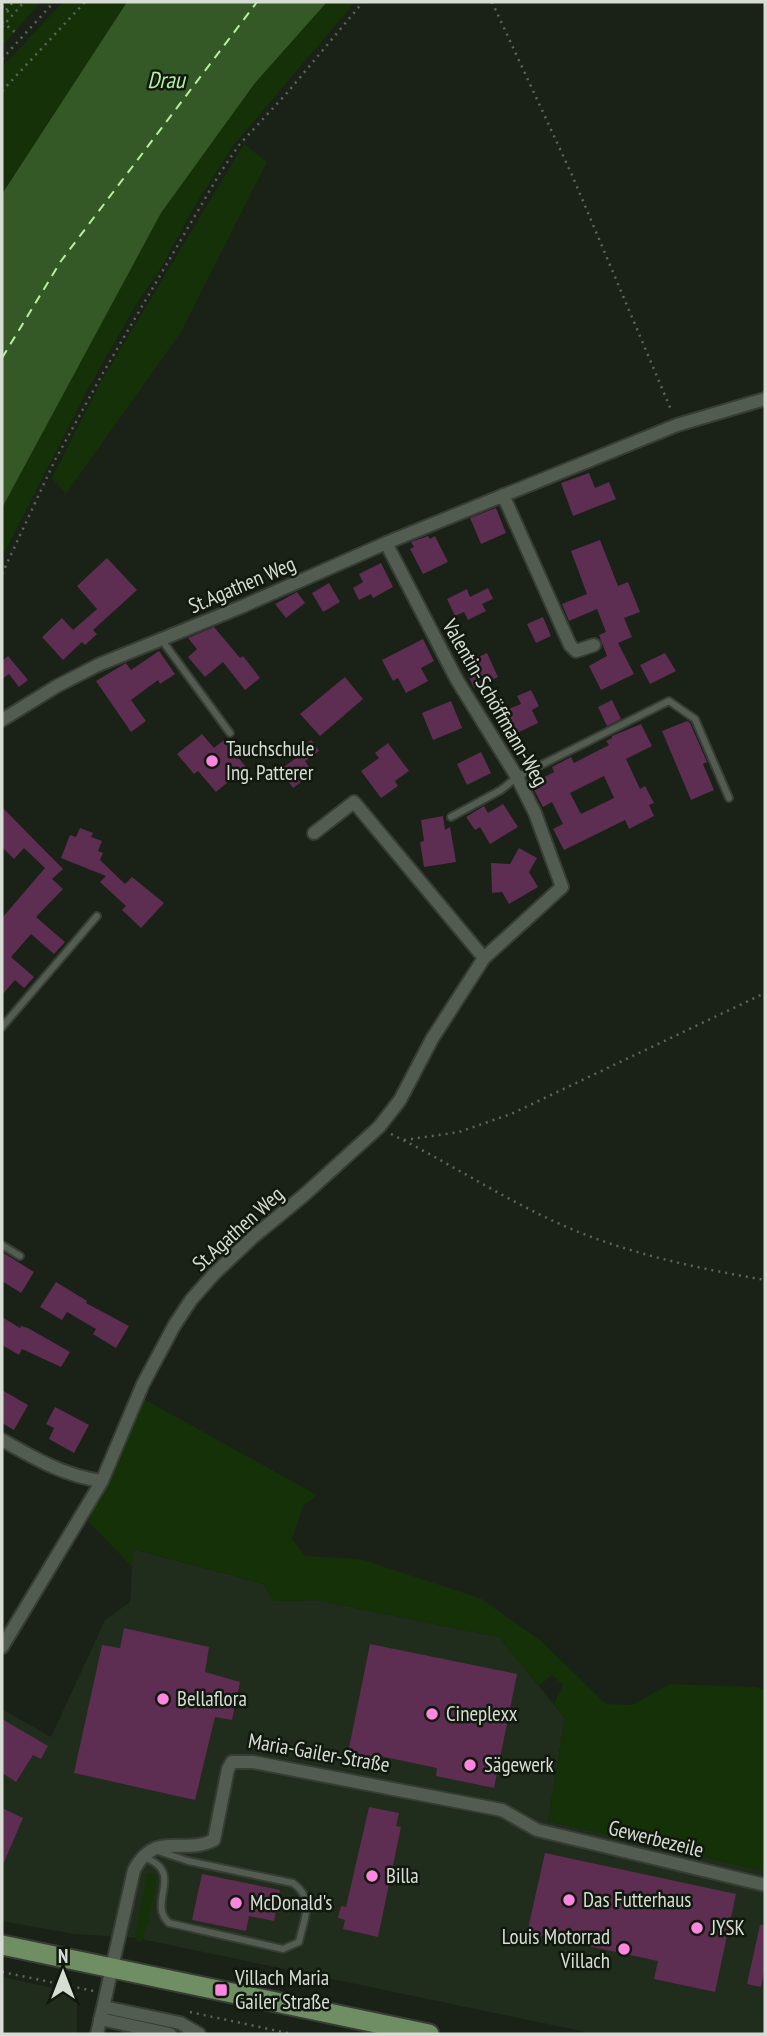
<svg xmlns="http://www.w3.org/2000/svg" width="767" height="2036" font-family="'PT Sans Narrow',sans-serif">
<rect width="100%" height="100%" fill="#1a2117"/>
<path fill="#202c1c" d="M133,1549L264,1584L274,1601L316,1600L499,1637L565,1718L548,1821L765,1871V2034H595L136,1938L73,1934L2,1921V1709L51,1737L105,1620L130,1602Z
M2,1977L77,1993V2034H2Z"/>
<path fill="#153108" d="M2,2H41L2,46Z
M63,2H127L2,194V67Z
M327,2H355L233,146L194,207L160,270L135,306L87,391L2,557V508L161,213L255,83Z
M244,144L267,162L181,332L66,494L52,478L100,383Z
M142,1398L317,1495L303,1506L292,1539L305,1556L360,1559L480,1598L540,1640L606,1704L632,1705L670,1684L756,1687L765,1690V1871L548,1821L565,1718L554,1704L563,1685L552,1675L539,1686L499,1637L316,1600L274,1601L264,1584L134,1549L132,1567L88,1521Z
M147,1873L154,1874L156,1880L148,1926L145,1928L142,1942L136,1941L135,1936Z"/>
<path fill="#355926" d="M127,2H327L255,83L161,213L2,508V194Z"/>
<g fill="none" stroke-linecap="round" stroke-linejoin="round">
<path stroke="#b7f0a2" stroke-width="2" stroke-dasharray="9 7" stroke-linecap="butt" d="M2,358L61,261L257,2"/>
</g>
<path fill="#5e2d52" fill-rule="evenodd" d="M589,473L595,488L609,482L616,499L573,516L561,483Z
M496,508L506,533L481,544L470,518Z
M428,536L430,539L435,536L448,562L423,574L410,549L414,547L411,542Z
M600,540L618,586L628,582L640,612L624,618L632,637L618,643L634,674L601,690L589,666L607,656L599,635L606,632L597,609L569,621L562,604L587,594L571,551Z
M107,558L137,590L93,630L97,634L85,645L82,642L63,660L42,637L62,618L73,630L97,609L77,586Z
M381,563L393,587L373,598L371,594L359,600L353,588L363,582L359,574Z
M329,583L340,602L323,612L312,593Z
M488,588L493,599L482,604L486,611L468,620L464,612L455,616L447,599L467,589L470,597Z
M297,592L305,603L286,618L275,604Z
M543,617L551,636L536,643L527,624Z
M214,627L240,658L243,656L260,678L245,690L223,662L205,677L188,657L197,649L188,638Z
M423,639L434,661L421,668L428,681L406,693L398,678L393,681L382,660Z
M159,651L175,674L160,684L158,680L131,700L146,721L131,732L96,681L126,663L131,670Z
M487,653L498,677L474,688L463,664Z
M665,653L676,671L650,684L640,665Z
M8,656L28,680L19,687L9,674L2,679V661Z
M345,677L363,699L320,736L300,714Z
M531,690L539,706L532,710L538,723L515,734L504,711L521,704L517,696Z
M612,700L621,719L607,726L598,707Z
M451,701L462,728L433,740L422,713Z
M687,721L690,723L707,762L703,764L714,790L691,800L662,731Z
M641,724L652,746L626,759L640,789L645,786L654,803L649,805L654,816L629,829L625,820L564,850L553,829L563,824L552,802L543,807L531,784L554,772L552,767L571,757L574,763L609,745L606,741L612,738V736ZM604,776L614,798L581,814L570,793Z
M202,734L214,748L224,740L246,767L216,792L198,771L194,774L177,754Z
M311,740L319,751L305,761L313,773L293,788L280,770L297,757L294,753Z
M388,743L409,771L395,781L398,786L381,798L361,771L379,758L375,753Z
M481,752L491,773L467,785L457,764Z
M503,804L518,827L490,844L480,827L475,830L466,817L484,806L488,813Z
M2,807L63,869L52,879L63,889L36,917L65,942L54,954L31,934L11,957L34,977L24,988L15,980L2,995V918L45,868L24,848L14,859L2,847Z
M443,816L445,830L450,827L456,862L424,867L420,842L424,841L421,820Z
M80,828L93,833L91,837L102,841L98,851L103,853L100,860L125,884L132,877L164,903L141,928L122,910L126,906L100,882L106,876L61,858L70,835L76,837Z
M519,848L537,858L529,872L538,887L509,904L502,892L492,893L491,863L510,864Z
M2,1252L34,1272L21,1293L2,1281Z
M56,1282L87,1301L86,1303L129,1326L116,1348L93,1334L96,1329L67,1312L62,1320L40,1307Z
M2,1317L20,1328L21,1326L28,1328L70,1352L61,1367L22,1349L19,1355L2,1345Z
M2,1390L28,1405L14,1430L2,1423Z
M55,1407L89,1425L74,1453L49,1439L54,1428L46,1424Z
M124,1628L209,1647L205,1672L240,1682L232,1720L215,1717L195,1800L74,1773L102,1645L120,1648Z
M370,1644L517,1674L494,1788L436,1776L437,1768L375,1755L373,1763L347,1758Z
M2,1719L48,1746L41,1759L33,1755L16,1782L2,1773Z
M369,1807L399,1813L396,1826L401,1827L378,1937L343,1929L345,1920L338,1918L341,1906L346,1907Z
M2,1808L23,1818L2,1867Z
M545,1853L736,1894L715,1992L654,1979L658,1961L527,1933Z
M202,1874L280,1890L274,1921L249,1916L246,1931L192,1920Z
M760,1925H765V1967L761,1987L747,1984Z"/>
<g fill="none" stroke-linecap="round" stroke-linejoin="round">
<defs>
<path id="service" d="M161,639L230,733
M451,817L501,790L517,777L669,701L695,719L729,798
M2,1027L97,916
M2,1245L20,1256
M143,1857C187,1872 146,1902 169,1923L283,1949L299,1942C304,1917 316,1900 293,1883L188,1861L155,1850"/>
<path id="minor" d="M503,495L570,645L576,651L594,645
M2,720L57,686L98,665L241,607L386,543L677,425L765,399
M314,833L354,802L484,958
M2,1440C34,1458 64,1476 102,1481
M2,1647L102,1481L143,1384L174,1326L191,1300L214,1274L253,1237L303,1196L379,1127L400,1100L432,1039L484,958L562,887L535,813L517,777L457,680L386,543
M104,2007L180,2023L199,2034
M100,2019L170,2034
M97,2034L134,1870C156,1829 183,1856 214,1840L228,1769L232,1762H253L502,1810L537,1830L765,1885"/>
<path id="primary" d="M2,1945L429,2034"/>
</defs>
<use href="#service" stroke="#373d35" stroke-width="10"/>
<use href="#minor" stroke="#373d35" stroke-width="16"/>
<use href="#primary" stroke="#373d35" stroke-width="23"/>
<path stroke="#5e655c" stroke-width="2.5" stroke-dasharray="2 5" stroke-linecap="butt" d="M492,2L572,175L672,412
M2,6L12,15
M6,10L13,2
M2,22L15,32
M2,27L24,2
M2,59L54,2
M2,91L85,2
M2,574L55,460L103,373L220,173L239,145L287,93L363,2
M391,1134C448,1162 502,1198 560,1224C624,1253 696,1268 765,1280
M404,1140L459,1132L511,1114L765,993
M2,1972L94,1991
M190,2012L292,2034"/>
<use href="#service" stroke="#535c50" stroke-width="6"/>
<use href="#minor" stroke="#535c50" stroke-width="12"/>
<use href="#primary" stroke="#6f8e63" stroke-width="19"/>
</g>
<g fill="#fe86e1" stroke="#11180e" stroke-width="2.5">
<circle cx="212" cy="761" r="7"/>
<circle cx="163" cy="1699" r="7"/>
<circle cx="432" cy="1714" r="7"/>
<circle cx="470" cy="1765" r="7"/>
<circle cx="372" cy="1876" r="7"/>
<circle cx="569" cy="1900" r="7"/>
<circle cx="236" cy="1903" r="7"/>
<circle cx="697" cy="1928" r="7"/>
<circle cx="624" cy="1949" r="7"/>
<rect x="214" y="1983" width="14" height="14" rx="3.5"/>
</g>
<g text-anchor="middle" stroke-width="5" stroke-linejoin="round" paint-order="stroke">
<g font-size="21" fill="#d7ddd5" stroke="#11180e">
<text transform="translate(242 585) rotate(-23)" y="7">St.Agathen Weg</text>
<text transform="translate(495 703) rotate(60)" y="7">Valentin-Schöffmann-Weg</text>
<text transform="translate(238 1229) rotate(-42)" y="7">St.Agathen Weg</text>
<text transform="translate(319 1753) rotate(10)" y="7">Maria-Gailer-Straße</text>
<text transform="translate(656 1839) rotate(14)" y="7">Gewerbezeile</text>
</g>
<g font-size="21" fill="#d7ddd5" stroke="#11180e" text-anchor="start">
<text x="226" y="756">Tauchschule<tspan x="226" dy="24">Ing. Patterer</tspan></text>
<text x="177" y="1706">Bellaflora</text>
<text x="446" y="1721">Cineplexx</text>
<text x="484" y="1772">Sägewerk</text>
<text x="386" y="1883">Billa</text>
<text x="583" y="1907">Das Futterhaus</text>
<text x="250" y="1910">McDonald's</text>
<text x="711" y="1935">JYSK</text>
<text x="610" y="1944" text-anchor="end">Louis Motorrad<tspan x="610" dy="24">Villach</tspan></text>
<text x="235" y="1985">Villach Maria<tspan x="235" dy="24">Gailer Straße</tspan></text>
</g>
<g font-size="23" font-style="italic" fill="#b7f0a2" stroke="#11180e">
<text x="166" y="88">Drau</text>
</g>
</g>
<rect width="767" height="2036" fill="none" stroke="#d7ddd5" stroke-width="7"/>
<g transform="translate(63 1973)" stroke="#11180e" stroke-width="5" paint-order="stroke">
<path d="M0-5L12 26L0 18L-12 26Z" fill="#d7ddd5"/>
<text y="-10" font-size="19" font-weight="bold" text-anchor="middle" fill="#d7ddd5">N</text>
</g>
</svg>
